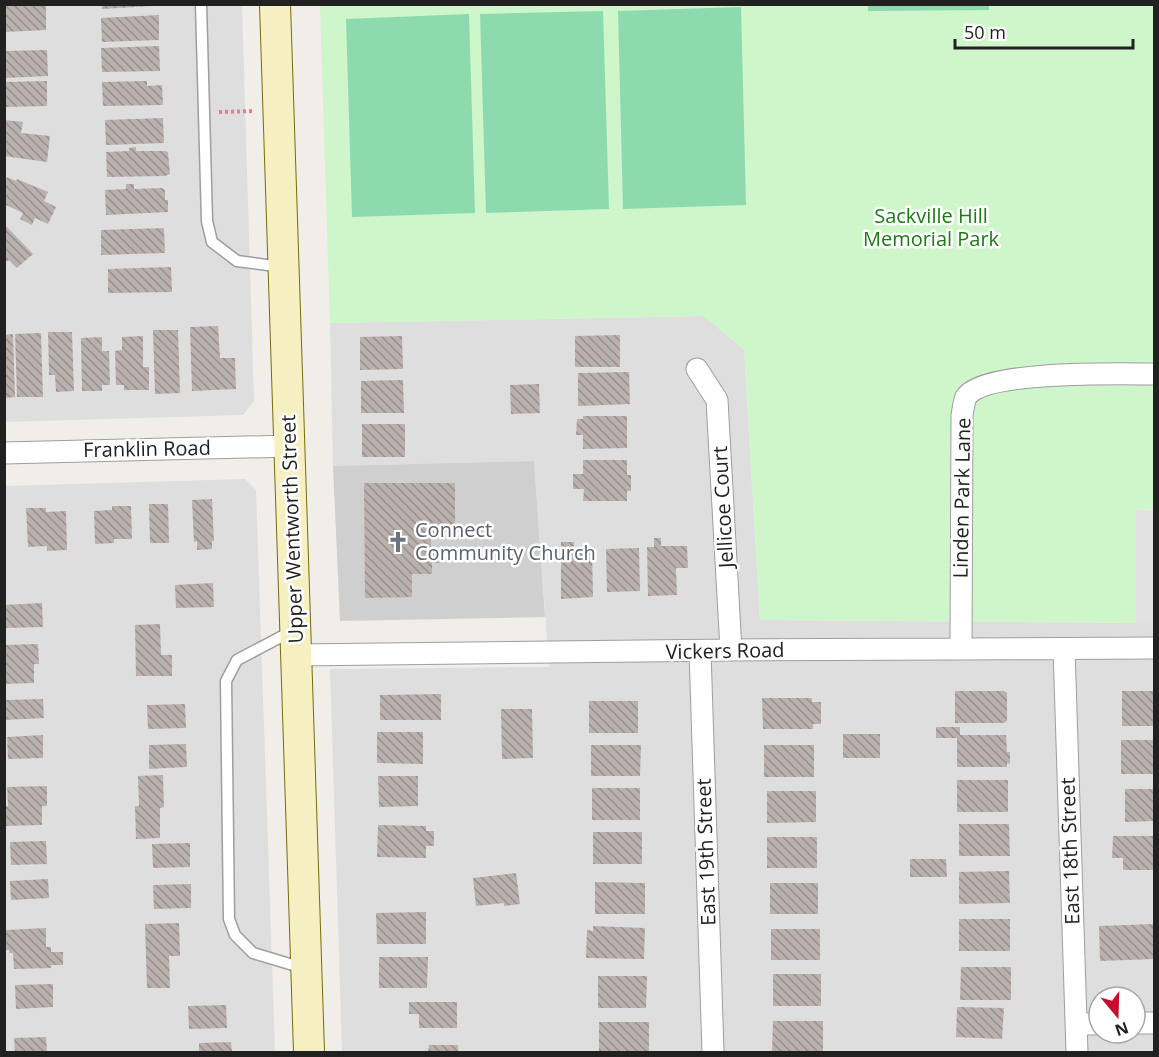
<svg xmlns="http://www.w3.org/2000/svg" width="1159" height="1057" font-family="'Open Sans',sans-serif">
<defs>
<pattern id="building-back-hatch" width="6" height="6" patternUnits="userSpaceOnUse" patternTransform="scale(1.5)"><rect width="6" height="6" fill="#bab1ae"/><path d="M-1 5l2 2M0 0l6 6M5-1l2 2" fill="none" stroke="#97908d"/></pattern>
</defs>
<rect width="100%" height="100%" fill="#f1ede9"/>
<path fill="#dfdedf" fill-rule="evenodd" d="M4,5H242L254,401L243,415L5,422Z
M704,316L744,350L760,620L1154,623V1052H342L330,669L549,667L534,461L333,466L330,323ZM1099,997H1135V1033H1099Z
M245,479L256,490L275,1052H5L4,486Z"/>
<path fill="#cfcfcf" d="M534,461L545,617L340,621L333,466Z"/>
<path fill="#cef6ca" d="M320,5H1154V509L1136,510V623L760,620L744,350L704,316L330,323Z"/>
<path fill="#8ddaaf" d="M989,5V10L868,11V5Z
M741,7L746,205L623,209L618,11Z
M603,11L609,209L486,213L480,14Z
M469,14L475,213L352,217L346,19Z"/>
<path fill="#e1e1e1" d="M1136,510H1154V623H1136Z"/>
<path fill="url(#building-back-hatch)" d="M46,4V30L4,32V5Z
M102,4H152V6L102,9Z
M159,15V40L102,42L101,18Z
M159,46L160,71L102,72L101,48Z
M47,50L48,76L4,78V51Z
M47,81V106L4,107V82Z
M147,81V86L162,85L163,105L103,106L102,82Z
M163,118L164,143L106,145L105,120Z
M4,120L23,122L21,133L50,136L47,162L4,156Z
M136,147V151H164L168,152L170,174L165,176L107,177L106,152L129,151V148Z
M7,177L16,181L17,179L48,192L44,201L56,207L48,224L35,218L32,225L20,219L23,213L4,204V183Z
M126,184H134V189L162,188L165,190V200H168V212L106,215L105,190L126,189Z
M4,224L33,254L17,268L9,260L6,262L4,260Z
M164,228L165,253L101,255V230Z
M171,267L172,292L108,293V269Z
M218,326L220,358H235L236,389L192,391L190,327Z
M153,330H178L180,393L155,394Z
M48,332H72L74,391L56,392L55,375H49Z
M41,333L43,397H17L15,334Z
M13,334L15,397L4,398V335Z
M620,335V367H575V336Z
M143,336V367H149V390H124V385H116L115,351L122,350V337Z
M402,336L403,369L360,370V337Z
M102,337V351H109L110,385H102V391H82L81,338Z
M629,372L630,404L578,406V373Z
M403,380L404,413H361V381Z
M539,384L540,413L511,414L510,385Z
M583,416H627V448L583,449V435H576L577,419H583Z
M362,424H405V457H362Z
M583,460H627V475H631V491H627V501H583L584,489H573V474H583Z
M364,483H455V533L431,534V551H443V563H432V574H412V597L365,598Z
M212,499L214,541H212V549L197,550V541L194,542L192,500Z
M149,504H168L169,543H150Z
M112,506H131L132,539H114V543L95,544L94,511L112,510Z
M26,508H46V512L66,511L67,550L47,551V546L28,547Z
M654,538H661V546H687L688,568H676L677,595L648,596L647,547H654Z
M561,542H574V548L592,547L593,597L561,599Z
M639,548L640,591L607,592L606,549Z
M213,583L214,607L176,608L175,585Z
M42,603L43,627L5,628L4,605Z
M160,624L161,655H172V676H136L135,625Z
M38,644L39,664H34V683L4,684V645Z
M955,691H1004L1007,693V721L1004,723H955Z
M1122,691H1154V726H1122Z
M441,694V720H380V695Z
M762,698H812V702H821V724H813V729H763Z
M43,699L44,718L4,720L6,700Z
M589,701H638V733H589Z
M185,704L186,728L148,729L147,705Z
M501,709H532L533,758L502,759Z
M936,727H960V735H1006L1007,752H1010V764L1007,763V767H957V738H936Z
M377,732H423V764L377,763Z
M843,734H880V758H843Z
M43,735V758L8,759L7,737Z
M1121,740H1154V774H1121Z
M186,744L187,767L149,769V745Z
M591,745H641L640,776H591Z
M764,745H814V777H764Z
M163,775L164,807L160,808V838L136,839L135,806H139L138,776Z
M378,776H418V806L379,807Z
M957,780H1008V812H957Z
M47,786V806H42V825L4,826V806H8L7,787Z
M592,788H640V820H592Z
M1125,789H1154V821L1125,822Z
M767,791H816V822L767,823Z
M959,824H1009L1010,856H959Z
M378,825L426,826V831H434V846H426V858L377,857Z
M593,832H642V864H593Z
M1113,836H1154V870H1123V858H1112Z
M767,837H817V868H767Z
M46,841L47,864L11,865L10,842Z
M190,843V867L153,868L152,844Z
M910,859H946L947,877H910Z
M1009,871L1010,903L959,904V872Z
M516,873L520,904L504,906V903L476,906L473,878Z
M48,879L49,898L11,900L10,881Z
M595,882L645,883V914H595Z
M770,883H818V914H770Z
M191,884V908L154,909L153,885Z
M426,912V944H377L376,913Z
M959,919H1010V951H959Z
M179,923L180,956H169L170,988H147L145,924Z
M1154,924V959L1100,961L1099,926Z
M593,926L645,928L644,959L586,958L587,930L593,931Z
M46,928V947H51V952H63V965H51V968L14,969L13,953H9V950H6V930Z
M771,929H820V960H771Z
M379,957H428L427,988H379Z
M961,967H1011V1000H960Z
M773,974H821V1006H773Z
M598,976H647L646,1008H598Z
M53,984V1007L16,1009L15,985Z
M409,1002H457V1028H419V1014H409Z
M226,1005L227,1028L189,1029L188,1006Z
M957,1007L1004,1008L1002,1039L956,1037Z
M773,1021H823V1052H772Z
M599,1022H649V1052H599Z
M46,1037L47,1052H15L14,1038Z
M231,1042L232,1052H199V1043Z
M429,1045H458V1052H428Z"/>
<g fill="none" stroke-linecap="round" stroke-linejoin="round">
<defs>
<path id="lane" d="M201,4L207,221L212,242L237,261L282,267
M292,631L237,660L226,681L229,919L235,935L253,953L303,968"/>
<path id="street" d="M697,369L717,400L731,650
M4,453L290,446
M961,649L962,415C963,410 964,401 966,397C985,370 1120,374 1154,374
M1064,649L1077,1052
M700,651L713,1052
M296,655L731,650L1154,648
M1135,1023H1154
M1076,1024H1099"/>
<path id="secondary" d="M275,4L309,1052"/>
</defs>
<use href="#lane" stroke="#9e9e9e" stroke-width="13"/>
<use href="#street" stroke="#9e9e9e" stroke-width="23"/>
<use href="#secondary" stroke="#746d0d" stroke-width="32"/>
<path stroke="#f17a82" stroke-width="4" stroke-dasharray="3 3" stroke-linecap="butt" d="M219,112L254,111"/>
<use href="#lane" stroke="#fff" stroke-width="10"/>
<use href="#street" stroke="#fff" stroke-width="21"/>
<use href="#secondary" stroke="#f6efc2" stroke-width="30"/>
</g>
<defs>
<symbol id="church-bare" viewBox="-9 -9 18 18"><path d="M-1.2-6h2.4v3.5h3.3v2.4h-3.3V6h-2.4V-.1h-3.3v-2.4h3.3Z" fill="#6b7280" stroke="#fff" stroke-width="2.5" paint-order="stroke"/></symbol>
</defs>
<g fill-rule="evenodd">
<use href="#church-bare" x="383" y="527" width="30" height="30"/>
</g>
<g text-anchor="middle" stroke-width="5" stroke-linejoin="round" paint-order="stroke">
<g font-size="20" fill="#1d7b14" stroke="#fff">
<text x="931" y="223">Sackville Hill<tspan x="931" dy="23">Memorial Park</tspan></text>
</g>
<g font-size="20" fill="#212121" stroke="#fff">
<text transform="translate(147 449) rotate(-1)" y="7">Franklin Road</text>
<text transform="translate(962 498) rotate(-89)" y="7">Linden Park Lane</text>
<text transform="translate(723 507) rotate(-93)" y="7">Jellicoe Court</text>
<text transform="translate(292 529) rotate(-92)" y="7">Upper Wentworth Street</text>
<text transform="translate(725 651) rotate(-1)" y="7">Vickers Road</text>
<text transform="translate(1070 851) rotate(-92)" y="7">East 18th Street</text>
<text transform="translate(706 852) rotate(-92)" y="7">East 19th Street</text>
</g>
<g font-size="20" fill="#5b616d" stroke="#fff" text-anchor="start">
<text x="415" y="537">Connect<tspan x="415" dy="23">Community Church</tspan></text>
</g>
</g>
<rect width="1159" height="1057" fill="none" stroke="#212121" stroke-width="12"/>
<g transform="translate(1117 1015) rotate(161)"><circle r="28" fill="#ffffff" stroke="#a6a6a6" stroke-width="1.5"/>
<path d="M0-4.5L10 22L0 15L-10 22Z" fill="#c40e2e"/>
<text y="-9" font-size="16" font-weight="bold" text-anchor="middle" fill="#212121">N</text>
</g>
<path d="M955 39v9h178v-9" fill="none" stroke="#212121" stroke-width="3"/>
<text x="964" y="39" font-size="18" fill="#212121" stroke="#ffffff" stroke-width="4.5" paint-order="stroke">50 m</text>
</svg>
